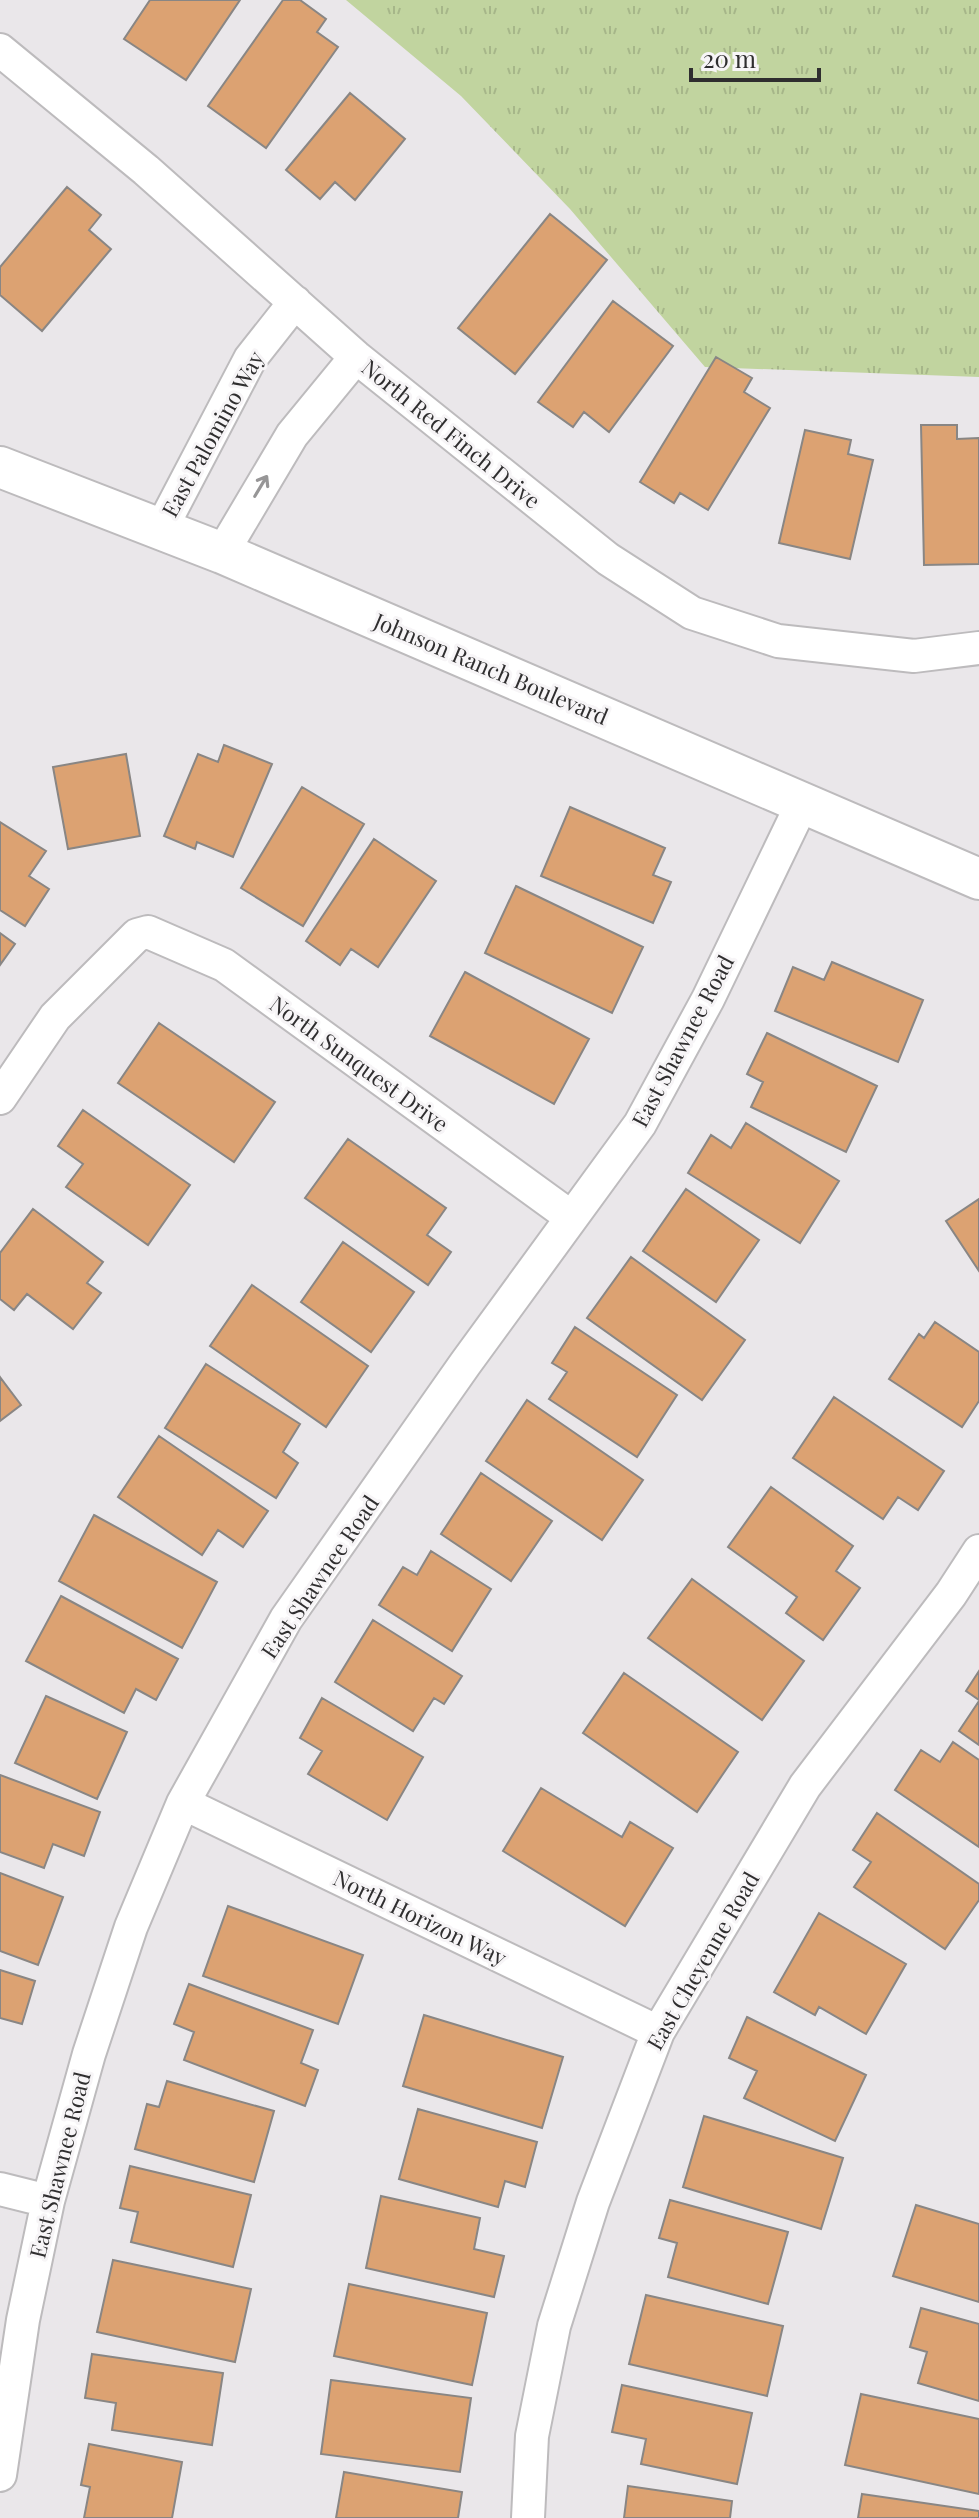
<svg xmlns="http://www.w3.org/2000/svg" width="979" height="2518" font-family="'Playfair Display',serif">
<defs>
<pattern id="grass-tufts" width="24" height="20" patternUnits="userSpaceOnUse" patternTransform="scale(2)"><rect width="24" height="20" fill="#c1d49f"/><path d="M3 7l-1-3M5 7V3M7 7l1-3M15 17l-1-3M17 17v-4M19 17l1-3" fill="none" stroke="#a6b689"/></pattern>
</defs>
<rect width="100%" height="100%" fill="#eae7ea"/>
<path fill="url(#grass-tufts)" d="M346,0H979V377L705,367L570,209L461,96Z"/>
<path fill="#dca272" stroke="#898684" stroke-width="2" d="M150,0H240L186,80L124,39Z
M283,0H300L326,19L317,32L338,47L266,148L208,106Z
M350,93L405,139L355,200L335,182L320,199L286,170Z
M67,187L101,215L89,230L111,249L42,331L0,295V267Z
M550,214L607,260L515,374L458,328Z
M613,301L673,346L609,432L584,412L573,427L538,402Z
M716,357L752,378L744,392L770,408L708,510L680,493L674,503L640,482Z
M921,425H957V439L979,438V564L924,565Z
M805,430L851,440L848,454L873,460L850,559L779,543Z
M224,745L272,764L233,857L197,842L195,849L164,836L198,754L218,762Z
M126,754L140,836L68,849L53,767Z
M302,787L364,824L303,926L241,888Z
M570,807L665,848L653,875L671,882L653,923L541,876Z
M0,822L46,851L29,876L49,889L25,926L0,910Z
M374,839L436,881L378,967L351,949L340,965L306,941Z
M516,886L643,947L612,1013L485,953Z
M0,933L15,944L0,965Z
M832,962L923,1000L898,1062L775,1011L793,967L824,980Z
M465,972L589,1039L554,1104L430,1036Z
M159,1023L275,1102L234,1162L118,1083Z
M767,1033L877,1086L846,1152L751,1107L763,1082L747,1074Z
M83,1110L190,1185L148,1245L66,1187L83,1164L58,1146Z
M746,1123L839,1181L800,1243L688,1173L711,1135L731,1148Z
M348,1139L446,1208L427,1235L451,1252L428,1285L305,1198Z
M686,1189L759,1240L716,1302L643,1251Z
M979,1199V1271L946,1221Z
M33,1209L103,1262L87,1283L101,1293L73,1329L27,1294L14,1310L0,1299V1253Z
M343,1242L414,1292L371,1352L301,1302Z
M631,1257L745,1340L702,1400L587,1318Z
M252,1285L368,1366L326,1427L210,1346Z
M935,1322L979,1352V1401L962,1427L889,1379L919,1334L924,1338Z
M575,1327L677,1395L637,1457L549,1399L567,1372L552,1363Z
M206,1364L300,1424L283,1452L298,1463L276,1498L165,1428Z
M0,1377L21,1405L0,1421Z
M834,1397L944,1471L918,1510L898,1497L883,1519L793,1458Z
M527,1400L643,1480L602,1540L486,1461Z
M159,1436L268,1511L243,1547L218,1530L202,1555L118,1497Z
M481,1473L552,1521L511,1581L441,1534Z
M771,1487L853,1546L836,1571L860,1588L823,1640L786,1613L797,1597L728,1547Z
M94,1515L217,1582L182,1648L59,1581Z
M431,1551L491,1589L452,1651L379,1605L403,1567L417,1575Z
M692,1579L804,1661L762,1720L648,1638Z
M61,1596L178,1659L156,1700L136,1689L124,1713L26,1661Z
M373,1620L462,1676L444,1704L434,1698L413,1731L335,1682Z
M979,1671V1700L966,1691Z
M624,1673L738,1752L697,1812L583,1733Z
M46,1696L127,1732L97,1799L15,1763Z
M322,1698L423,1757L387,1820L308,1774L322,1751L300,1738Z
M979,1701V1745L959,1731Z
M953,1742L979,1760V1847L895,1790L921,1750L940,1762Z
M0,1775L100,1812L84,1856L53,1844L44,1868L0,1852Z
M541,1788L622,1837L630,1822L673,1848L625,1926L503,1851Z
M877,1813L979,1884V1900L945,1949L854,1887L871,1862L853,1850Z
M0,1873L63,1897L38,1965L0,1951Z
M228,1906L363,1955L338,2024L203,1976Z
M819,1913L906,1964L866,2034L819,2007L815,2015L774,1992Z
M0,1970L35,1981L22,2024L0,2018Z
M189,1984L313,2030L301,2063L318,2070L305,2106L184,2060L194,2032L174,2024Z
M424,2015L563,2057L542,2128L403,2086Z
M747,2017L866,2075L835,2141L744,2098L757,2071L729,2058Z
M167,2081L274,2111L254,2182L135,2149L147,2104L159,2107Z
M418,2109L537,2142L525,2187L505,2181L498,2207L399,2179Z
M704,2116L843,2158L821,2229L683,2187Z
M130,2166L251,2195L233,2267L131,2242L138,2212L120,2208Z
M381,2196L480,2218L474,2249L504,2256L494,2297L366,2268Z
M670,2200L788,2232L768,2304L668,2277L677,2243L659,2238Z
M916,2205L979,2224V2302L893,2276Z
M113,2260L251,2289L235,2362L97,2332Z
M349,2284L487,2313L472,2385L334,2356Z
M646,2295L783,2326L767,2396L629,2364Z
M921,2308L979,2324V2401L918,2383L927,2352L910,2347Z
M92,2354L223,2373L212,2445L112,2430L116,2403L85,2398Z
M331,2380L471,2398L460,2472L321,2454Z
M622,2385L752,2413L737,2484L641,2464L646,2439L612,2432Z
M861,2394L979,2419V2494L845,2465Z
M89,2444L182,2462L172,2518H84L90,2487L81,2485Z
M344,2472L462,2492L458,2518H336Z
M628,2486L732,2501L730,2518H624Z
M862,2494L979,2511V2518H858Z"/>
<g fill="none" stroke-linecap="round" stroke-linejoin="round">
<defs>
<path id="minor" d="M0,50L146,170L356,357L608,559L692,613L778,641L914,656L979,648
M161,529L250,359L295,302
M222,553L292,435L356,357
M0,1098L55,1017L137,935L148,932L224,965L571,1217
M183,1803L658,2032
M0,2189L48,2201
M0,2475L23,2320L48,2201L89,2054L131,1927L183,1803L286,1619L465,1364L640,1124L708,999L803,802
M528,2518L532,2436L554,2326L593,2202L658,2032L805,1786L951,1594L979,1551"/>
<path id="tertiary" d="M0,467L222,553L979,879"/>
</defs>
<use href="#minor" stroke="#bdbbbd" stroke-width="36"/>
<use href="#tertiary" stroke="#bdbbbd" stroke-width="44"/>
<use href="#minor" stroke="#fff" stroke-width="32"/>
<use href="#tertiary" stroke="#fff" stroke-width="40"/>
</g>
<defs><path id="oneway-shaft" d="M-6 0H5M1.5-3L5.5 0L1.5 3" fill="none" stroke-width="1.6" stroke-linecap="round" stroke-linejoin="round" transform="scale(2)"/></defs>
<use stroke="#979697" href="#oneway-shaft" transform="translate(261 486) rotate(-59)"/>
<g text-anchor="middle" stroke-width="6" stroke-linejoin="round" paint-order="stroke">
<g font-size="22" fill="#2f2e2f" stroke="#f7f5f7">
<text transform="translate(213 434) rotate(-61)" y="8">East Palomino Way</text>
<text transform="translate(451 434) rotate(39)" y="8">North Red Finch Drive</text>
<text transform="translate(491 669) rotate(23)" y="8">Johnson Ranch Boulevard</text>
<text transform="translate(683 1041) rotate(-62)" y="8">East Shawnee Road</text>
<text transform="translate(359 1064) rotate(36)" y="8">North Sunquest Drive</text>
<text transform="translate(320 1577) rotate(-56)" y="8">East Shawnee Road</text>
<text transform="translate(420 1918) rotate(26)" y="8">North Horizon Way</text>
<text transform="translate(703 1961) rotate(-60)" y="8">East Cheyenne Road</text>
<text transform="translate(60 2165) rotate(-76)" y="8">East Shawnee Road</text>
</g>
</g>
<path d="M691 68v12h128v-12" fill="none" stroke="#2f2e2f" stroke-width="4"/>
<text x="703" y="68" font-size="24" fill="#2f2e2f" stroke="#f7f5f7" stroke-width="6" paint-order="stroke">20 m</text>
</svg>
